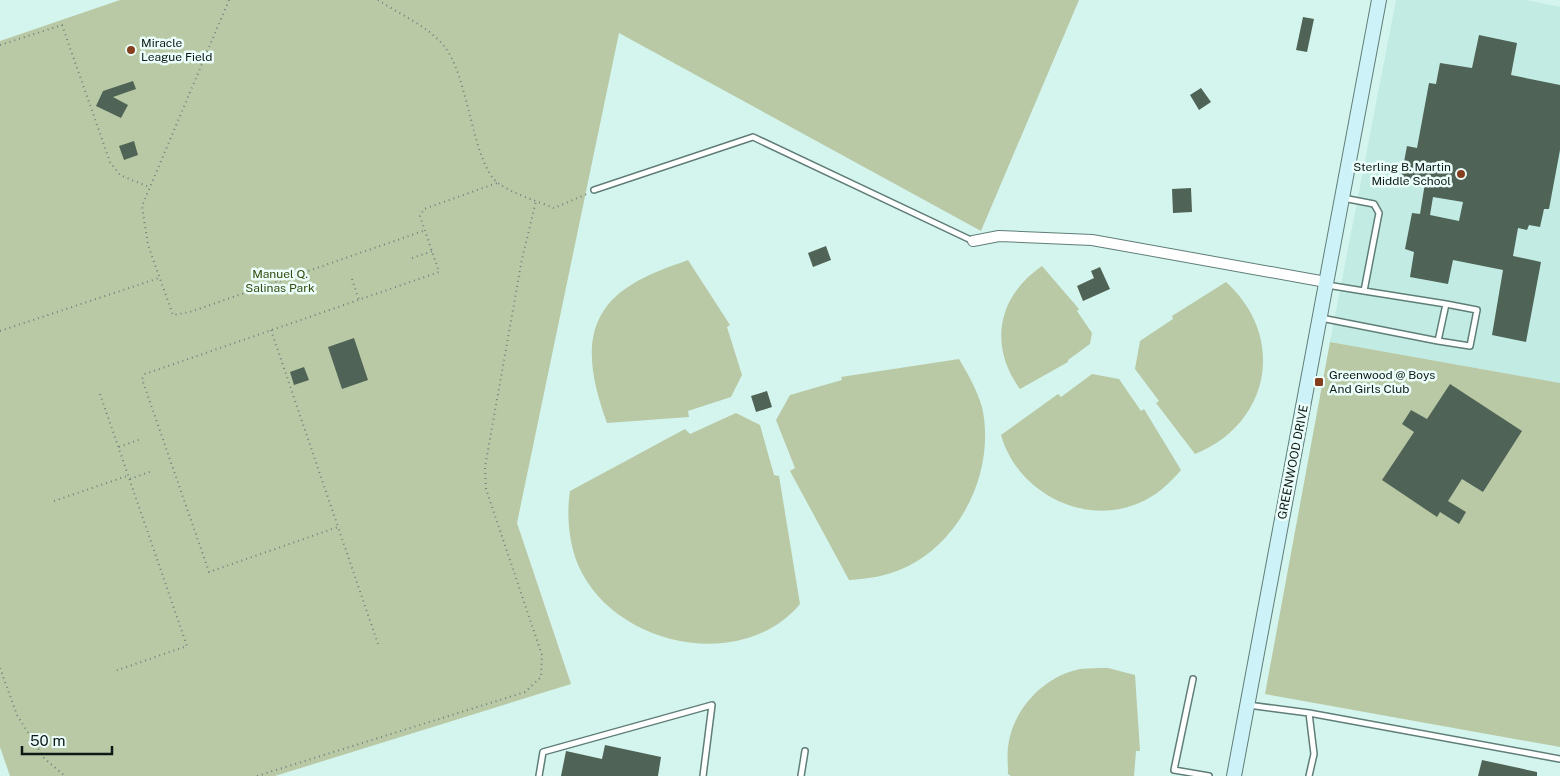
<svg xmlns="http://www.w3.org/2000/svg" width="1560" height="776" font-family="'Public Sans',sans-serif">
<rect width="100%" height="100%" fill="#d4f4ee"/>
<path fill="#c1ebe3" d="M1396,0H1526L1560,7V383L1330,342Z"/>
<path fill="#b9c9a5" d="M120,0H1079L981,231L619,33L517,523L571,684L275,776H10L0,747V41Z
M688,260L730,325L727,327L742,375L731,397L688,411L689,417L607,423C589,373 577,318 631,285C648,274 669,267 688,260Z
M1042,266L1079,309L1077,311L1092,333L1090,344L1068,360V362L1020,389C988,345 998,296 1042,266Z
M1226,282C1287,337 1270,424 1195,454L1156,403L1159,401L1135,369L1140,341L1173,319L1172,316Z
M1330,342L1560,383V747L1265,694Z
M959,359C968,374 977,390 982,407C996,469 962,542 904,568C887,576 868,579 849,580L790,471L795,468L776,420L790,395L842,380L841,377Z
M1092,374L1119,379L1141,411L1144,409L1181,470C1169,484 1156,496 1139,503C1083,527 1017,492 1001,435L1058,394L1061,397Z
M736,413L760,425L774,475L779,476L800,604C743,672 621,647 582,573C569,549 566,516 570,491L685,429L690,434Z
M1108,668L1135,675L1140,751H1136L1134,776H1011L1008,774C1008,765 1007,755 1008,747C1012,710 1044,676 1080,669C1089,668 1099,668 1108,668Z"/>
<path fill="#4f6456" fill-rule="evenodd" d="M1303,17L1314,19L1307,52L1296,50Z
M1479,35L1517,43L1511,75L1560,85V150L1549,209H1544L1540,227L1529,225L1527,230L1518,228L1513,256L1541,262L1526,342L1492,335L1503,270L1453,260L1448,284L1410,277L1414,252L1405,249L1412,213L1420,214L1425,183L1401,178L1407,146L1417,148L1429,83L1436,84L1440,63L1472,68ZM1433,197L1463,202L1459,221L1430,215Z
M133,81L136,89L113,97L128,105L121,118L96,106L103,91Z
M1201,88L1211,102L1199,110L1190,95Z
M134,141L138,155L124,160L119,146Z
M1191,188L1192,212L1173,213L1172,189Z
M826,246L831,260L813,267L808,253Z
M1100,267L1110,289L1083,301L1077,286L1094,278L1091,271Z
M354,338L368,380L342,389L328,347Z
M304,367L309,380L294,385L290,372Z
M1450,384L1522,431L1483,492L1462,479L1448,501L1466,512L1459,524L1440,512L1437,517L1382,480L1414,432L1402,424L1411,410L1427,419Z
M767,391L772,407L756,412L751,396Z
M605,745L661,757L658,776H561L566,751L602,759Z
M1482,760L1537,772V776H1478Z"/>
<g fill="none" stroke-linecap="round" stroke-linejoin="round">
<defs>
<path id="lane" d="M594,190L753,137L973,241
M1327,285L1364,291
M1321,318L1438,341L1446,304L1364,291L1379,213L1374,204L1343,198
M1438,341L1470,346L1477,310L1446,304
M1193,679L1174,770L1209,776
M1248,705L1309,713L1560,759
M539,776L543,752L712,705L703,776
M801,776L805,751
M1309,776L1314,754L1309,713"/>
<path id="street" d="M973,241L999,236L1092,240L1326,282"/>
<path id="secondary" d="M1234,776L1379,0"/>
</defs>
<use href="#lane" stroke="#607e78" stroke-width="8"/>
<use href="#street" stroke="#607e78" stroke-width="12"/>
<use href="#secondary" stroke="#607e78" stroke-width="16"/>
<path stroke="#6e847f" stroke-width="2" stroke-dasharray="1 4" stroke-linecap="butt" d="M229,0L142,206L148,245L173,315L190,312L426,230
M378,0C399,14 428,26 444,46C469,76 472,163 498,183C513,194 537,201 554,208L587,194
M0,45L62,25L110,162L120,175L149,187
M412,258L433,251
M352,279L359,300
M271,330L338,527
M0,331L159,278
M100,394L187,646L115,671
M119,447L141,439
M130,479L152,471
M54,501L127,476
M378,644L338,527L209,572L142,379L145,374L439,272L420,216L424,209L497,183
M0,668L17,715L44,758L65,776
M257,776L525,692L541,677L542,655L486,489L485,467L522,259L536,201"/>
<use href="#lane" stroke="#fff" stroke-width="5"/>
<use href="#street" stroke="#fff" stroke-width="10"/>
<use href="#secondary" stroke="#cdf2f8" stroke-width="14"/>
</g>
<g fill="#863f1e" stroke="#ebfefa" stroke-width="2">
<circle cx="131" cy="50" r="5"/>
<circle cx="1461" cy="174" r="5"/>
<rect x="1314" y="377" width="10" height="10" rx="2.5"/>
</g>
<g text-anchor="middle" stroke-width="5" stroke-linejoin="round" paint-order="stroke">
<g font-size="12" fill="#0e1a17" stroke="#ebfefa" text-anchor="start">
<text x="141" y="47">Miracle<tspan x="141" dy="14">League Field</tspan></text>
<text x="1451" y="171" text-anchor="end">Sterling B. Martin<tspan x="1451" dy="14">Middle School</tspan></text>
<text x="1329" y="379">Greenwood @ Boys<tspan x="1329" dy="14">And Girls Club</tspan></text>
</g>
<g font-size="12" fill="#364a0f" stroke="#ebfefa">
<text x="280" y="278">Manuel Q.<tspan x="280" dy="14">Salinas Park</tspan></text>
</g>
<g font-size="12" fill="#0e1a17" stroke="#ebfefa">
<text transform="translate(1293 462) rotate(-79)" y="4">GREENWOOD DRIVE</text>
</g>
</g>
<path d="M22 746v8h90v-8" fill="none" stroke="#0e1a17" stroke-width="2.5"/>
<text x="30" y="746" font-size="15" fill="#0e1a17" stroke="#ebfefa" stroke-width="4" paint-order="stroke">50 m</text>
</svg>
